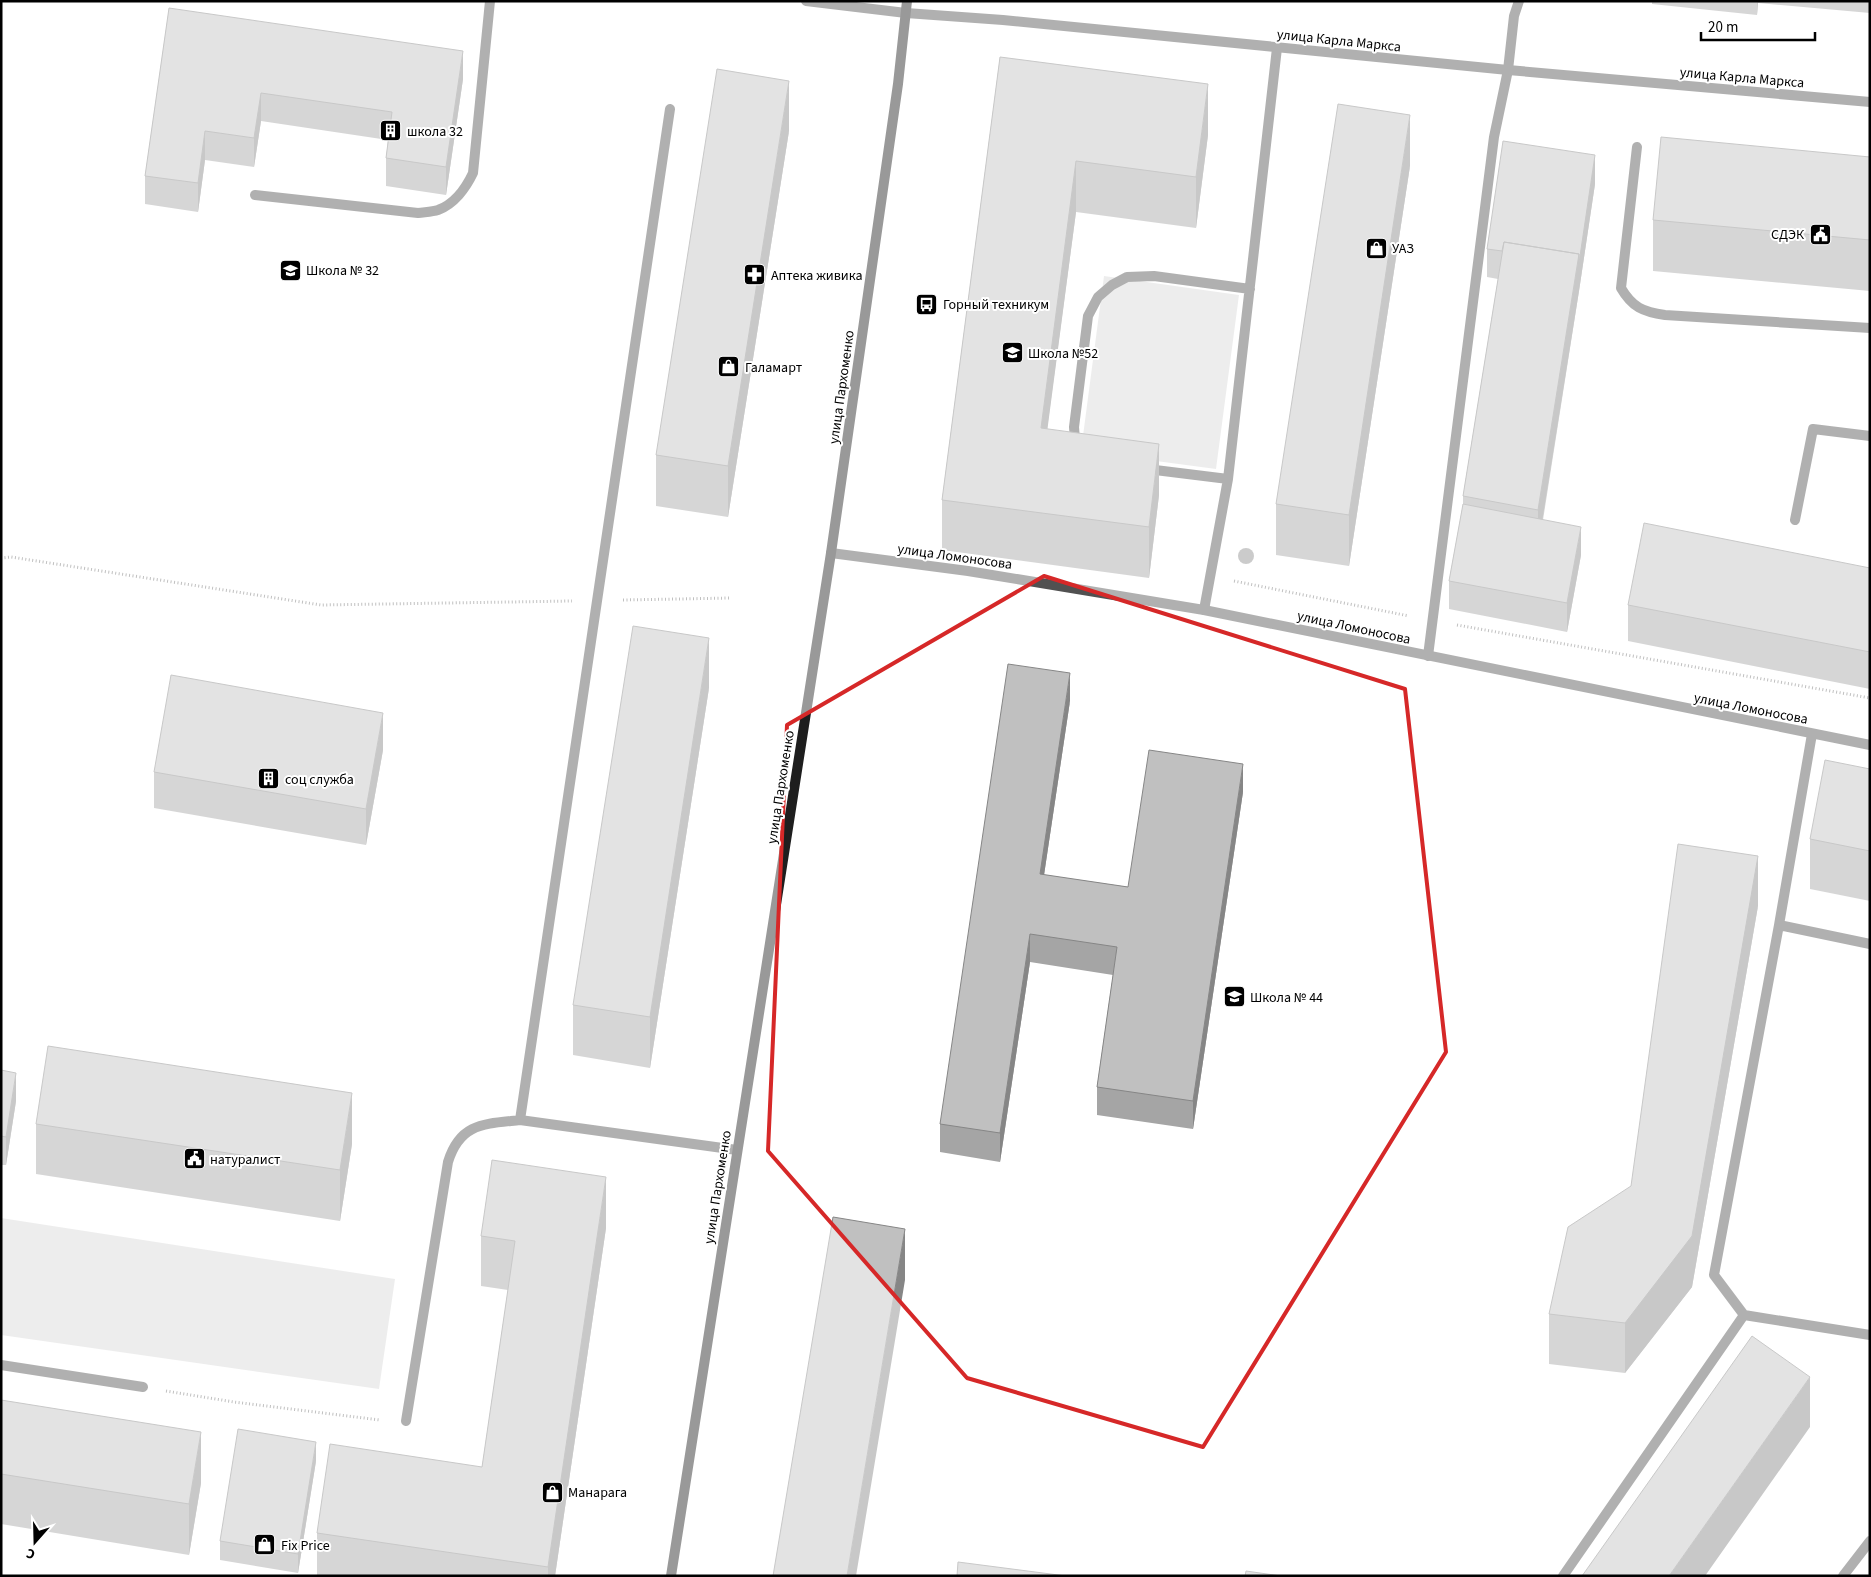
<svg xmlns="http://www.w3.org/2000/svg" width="1871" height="1577" font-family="'Source Sans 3',sans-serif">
<rect width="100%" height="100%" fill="#fff"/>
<path fill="#d8d8d8" d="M1104,276L1239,295L1216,469L1081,451Z
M1,1218L395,1279L379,1389L1,1335Z"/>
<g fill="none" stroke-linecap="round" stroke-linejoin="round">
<path stroke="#737373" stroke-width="3" stroke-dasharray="1 2.5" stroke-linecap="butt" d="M1,558L11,557L321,605L572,601
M1234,581L1409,616
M623,600L731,598
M1457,625L1870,698
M166,1391L234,1402L380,1420"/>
<path stroke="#515151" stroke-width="10" d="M1637,147L1621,288C1632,307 1643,312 1665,315L1870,328
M255,195L418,213C424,212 432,212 438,210C454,204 466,188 473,173L490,1
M1078,445L1075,440L1074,427L1088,316L1098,297L1112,285L1127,277L1154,276L1250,289
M1147,469L1228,479
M1795,520L1813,429L1870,436
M1204,610L1228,479L1277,48
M1428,656L1494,137L1508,70L1514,16L1519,1
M1812,734L1779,925L1714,1275L1744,1315L1870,1335
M1779,925L1870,944
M520,1120L670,109
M1,1365L143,1387
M406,1421L448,1162C460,1123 484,1124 520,1120L737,1150
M1563,1576L1744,1315
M1843,1576L1870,1541"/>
<path stroke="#515151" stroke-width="10" d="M831,553L968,571L1204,610L1870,745"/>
<path stroke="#515151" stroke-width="10" d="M806,1L906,13L1003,20L1508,70L1870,102"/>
<path stroke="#1e1e1e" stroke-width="10" d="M671,1576L831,553L898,84L907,1"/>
</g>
<circle fill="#8d8d8d" cx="1246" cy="556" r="8"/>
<path fill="#a5a5a5" d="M1652,1H1870V13L1758,3L1757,15L1652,4Z
M169,8L463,79L446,195L386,186V158L388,140L261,121L254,167L205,160L198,212L145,204V176Z
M1000,57L1208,135L1196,228L1076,212L1047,429L1159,495L1149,578L942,550V500Z
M789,131L728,517L656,506V455Z
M1870,157V291L1653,271V220Z
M1410,166L1349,566L1276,555V504Z
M1595,184L1579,291L1543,520L1581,555L1567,632L1449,609V581L1463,504V496L1498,279L1487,277V249Z
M1870,568V689L1628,641V605Z
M709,688L650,1068L573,1055V1005Z
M1070,701L1044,875L1128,887L1243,792L1193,1129L1097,1115V1087L1113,975L1030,962L1000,1162L940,1152V1124Z
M383,750L366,845L154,808V772Z
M1870,769V901L1810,889V839Z
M1758,906L1692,1287L1625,1373L1549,1364V1314L1631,1186Z
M1,1070L16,1101L6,1165H1Z
M36,1124L352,1144L340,1221L36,1174Z
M606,1228L555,1576H317V1533L482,1467L508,1290L481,1286V1236Z
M1,1400L201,1483L189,1555L1,1524Z
M316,1461L298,1573L220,1560V1541Z"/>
<path fill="#868686" d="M1757,1H1758L1757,15Z
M463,51V79L446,195V167Z
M789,81V131L728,517V466Z
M1208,84V135L1196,228V177Z
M261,93V121L254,167V138Z
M1410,115V166L1349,566V515Z
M205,131V160L198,212V183Z
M1595,155V184L1579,291L1538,547V510Z
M1076,161V212L1041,478V428Z
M1159,444V495L1149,578V527Z
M1581,527V555L1567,632V603Z
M709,638V688L650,1068V1017Z
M1070,673V701L1040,902V874Z
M383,713V750L366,845V809Z
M1243,764V792L1193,1129V1101Z
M1758,856V906L1692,1287L1625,1373V1323Z
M1030,934V962L1000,1162V1133Z
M16,1073V1101L6,1165V1137Z
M352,1093V1144L340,1221V1170Z
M606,1177V1228L555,1576H548V1567Z
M905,1229V1280L856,1576H847Z
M1810,1377V1427L1705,1576H1669Z
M201,1432V1483L189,1555V1504Z
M316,1442V1461L298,1573V1554Z"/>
<path fill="#c0c0c0" stroke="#868686" d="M169,8L463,51L446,167L386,158L392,112L261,93L254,138L205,131L198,183L145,176Z
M1000,57L1208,84L1196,177L1076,161L1041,428L1159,444L1149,527L942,500Z
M717,69L789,81L728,466L656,455Z
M1338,104L1410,115L1349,515L1276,504Z
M1661,137L1870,157V240L1653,220Z
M1503,141L1595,155L1579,263V254L1504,242L1502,251L1487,249Z
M1504,242L1579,254L1538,510L1463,496Z
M1463,504L1581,527L1567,603L1449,581Z
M1644,523L1870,568V652L1628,605Z
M633,626L709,638L650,1017L573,1005Z
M1008,664L1070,673L1040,874L1128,887L1149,750L1243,764L1193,1101L1097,1087L1117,947L1030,934L1000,1133L940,1124Z
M171,675L383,713L366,809L154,772Z
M1825,760L1870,769V851L1810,839Z
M1678,844L1758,856L1692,1236L1625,1323L1549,1314L1568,1227L1631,1186Z
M48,1046L352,1093L340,1170L36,1124Z
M1,1070L16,1073L6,1137L1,1136Z
M492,1160L606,1177L548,1567L317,1533L330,1444L482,1467L515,1241L481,1236Z
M833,1217L905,1229L847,1576H773Z
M1752,1336L1810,1377L1669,1576H1582Z
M1,1400L201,1432L189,1504L1,1474Z
M238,1429L316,1442L298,1554L220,1541Z
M958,1562L1066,1576H957Z
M1246,1571L1281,1576H1245Z"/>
<path d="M0 0H1871V1577H0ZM1044,576L1405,689L1446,1052L1203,1447L967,1378L768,1151L787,725Z" fill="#fff" fill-opacity=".55" fill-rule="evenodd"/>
<path fill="none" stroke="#d62828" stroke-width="4" stroke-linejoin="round" d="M1044,576L1405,689L1446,1052L1203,1447L967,1378L768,1151L787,725Z"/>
<defs>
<symbol id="building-square" viewBox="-11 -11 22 22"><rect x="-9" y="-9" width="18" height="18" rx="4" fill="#000" stroke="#fff"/><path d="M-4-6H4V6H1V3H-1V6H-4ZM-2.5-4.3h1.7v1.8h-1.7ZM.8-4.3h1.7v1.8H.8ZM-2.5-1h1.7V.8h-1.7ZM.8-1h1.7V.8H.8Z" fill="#fff"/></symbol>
<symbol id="civic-square" viewBox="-11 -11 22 22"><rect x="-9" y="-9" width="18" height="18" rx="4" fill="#000" stroke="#fff"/><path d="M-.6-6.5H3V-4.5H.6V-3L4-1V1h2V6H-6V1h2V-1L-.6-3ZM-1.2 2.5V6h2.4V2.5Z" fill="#fff"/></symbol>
<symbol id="shop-square" viewBox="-11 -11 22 22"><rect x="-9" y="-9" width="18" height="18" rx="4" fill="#000" stroke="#fff"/><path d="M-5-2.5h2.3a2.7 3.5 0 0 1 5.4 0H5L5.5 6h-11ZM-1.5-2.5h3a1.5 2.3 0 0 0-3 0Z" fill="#fff"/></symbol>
<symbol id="school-square" viewBox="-11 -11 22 22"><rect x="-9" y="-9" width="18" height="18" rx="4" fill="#000" stroke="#fff"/><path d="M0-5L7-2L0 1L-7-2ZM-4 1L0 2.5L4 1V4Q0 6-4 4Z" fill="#fff"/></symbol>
<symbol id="pharmacy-square" viewBox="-11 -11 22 22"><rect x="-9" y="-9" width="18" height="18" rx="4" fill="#000" stroke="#fff"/><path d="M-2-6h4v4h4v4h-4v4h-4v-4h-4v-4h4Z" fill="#fff"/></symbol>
<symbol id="bus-square" viewBox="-11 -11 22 22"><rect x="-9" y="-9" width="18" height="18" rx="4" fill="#000" stroke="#fff"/><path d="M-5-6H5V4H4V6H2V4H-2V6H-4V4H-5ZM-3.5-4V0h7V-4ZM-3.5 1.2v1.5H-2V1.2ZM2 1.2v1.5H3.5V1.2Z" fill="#fff"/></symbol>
</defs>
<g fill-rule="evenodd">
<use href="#building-square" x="378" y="118" width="25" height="25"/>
<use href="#civic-square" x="1808" y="222" width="25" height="25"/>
<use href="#shop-square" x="1364" y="236" width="25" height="25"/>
<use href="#school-square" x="278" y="258" width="25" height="25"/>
<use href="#pharmacy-square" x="742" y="262" width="25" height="25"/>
<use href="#bus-square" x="914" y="292" width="25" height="25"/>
<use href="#school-square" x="1000" y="340" width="25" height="25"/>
<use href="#shop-square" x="716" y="354" width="25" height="25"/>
<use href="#building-square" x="256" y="766" width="25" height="25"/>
<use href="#school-square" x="1222" y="984" width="25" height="25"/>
<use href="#civic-square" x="182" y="1146" width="25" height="25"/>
<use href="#shop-square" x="540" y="1480" width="25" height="25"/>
<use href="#shop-square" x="252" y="1532" width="25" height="25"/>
</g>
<g text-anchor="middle" stroke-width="4" stroke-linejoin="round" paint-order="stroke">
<g font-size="14" fill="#000" stroke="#fff">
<text transform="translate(1339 40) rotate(6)" y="5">улица Карла Маркса</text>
<text transform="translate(1742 77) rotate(5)" y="5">улица Карла Маркса</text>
<text transform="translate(841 387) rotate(-82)" y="5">улица Пархоменко</text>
<text transform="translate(955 556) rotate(8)" y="5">улица Ломоносова</text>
<text transform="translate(1354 627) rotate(12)" y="5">улица Ломоносова</text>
<text transform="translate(1751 708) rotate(11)" y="5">улица Ломоносова</text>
<text transform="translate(780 787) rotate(-81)" y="5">улица Пархоменко</text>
<text transform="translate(717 1187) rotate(-81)" y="5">улица Пархоменко</text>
</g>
<g font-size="14" fill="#000" stroke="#fff" text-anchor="start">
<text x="407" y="136">школа 32</text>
<text x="1804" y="239" text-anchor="end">СДЭК</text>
<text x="1392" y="253">УАЗ</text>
<text x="306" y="275">Школа № 32</text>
<text x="771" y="280">Аптека живика</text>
<text x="943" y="309">Горный техникум</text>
<text x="1028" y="358">Школа №52</text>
<text x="745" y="372">Галамарт</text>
<text x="285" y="784">соц служба</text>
<text x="1250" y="1002">Школа № 44</text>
<text x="210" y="1164">натуралист</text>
<text x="568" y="1497">Манарага</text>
<text x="281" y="1550">Fix Price</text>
</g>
</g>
<rect width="1871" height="1577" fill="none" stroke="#000000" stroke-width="5"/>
<g transform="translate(35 1542) rotate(200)" stroke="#ffffff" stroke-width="4" paint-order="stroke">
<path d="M0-4L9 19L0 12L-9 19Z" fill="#000000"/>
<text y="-8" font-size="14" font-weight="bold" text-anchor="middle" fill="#000000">С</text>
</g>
<path d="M1701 32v8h114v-8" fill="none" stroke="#000000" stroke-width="2.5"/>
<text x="1708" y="32" font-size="15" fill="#000000" stroke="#ffffff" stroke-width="4" paint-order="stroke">20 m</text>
</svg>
